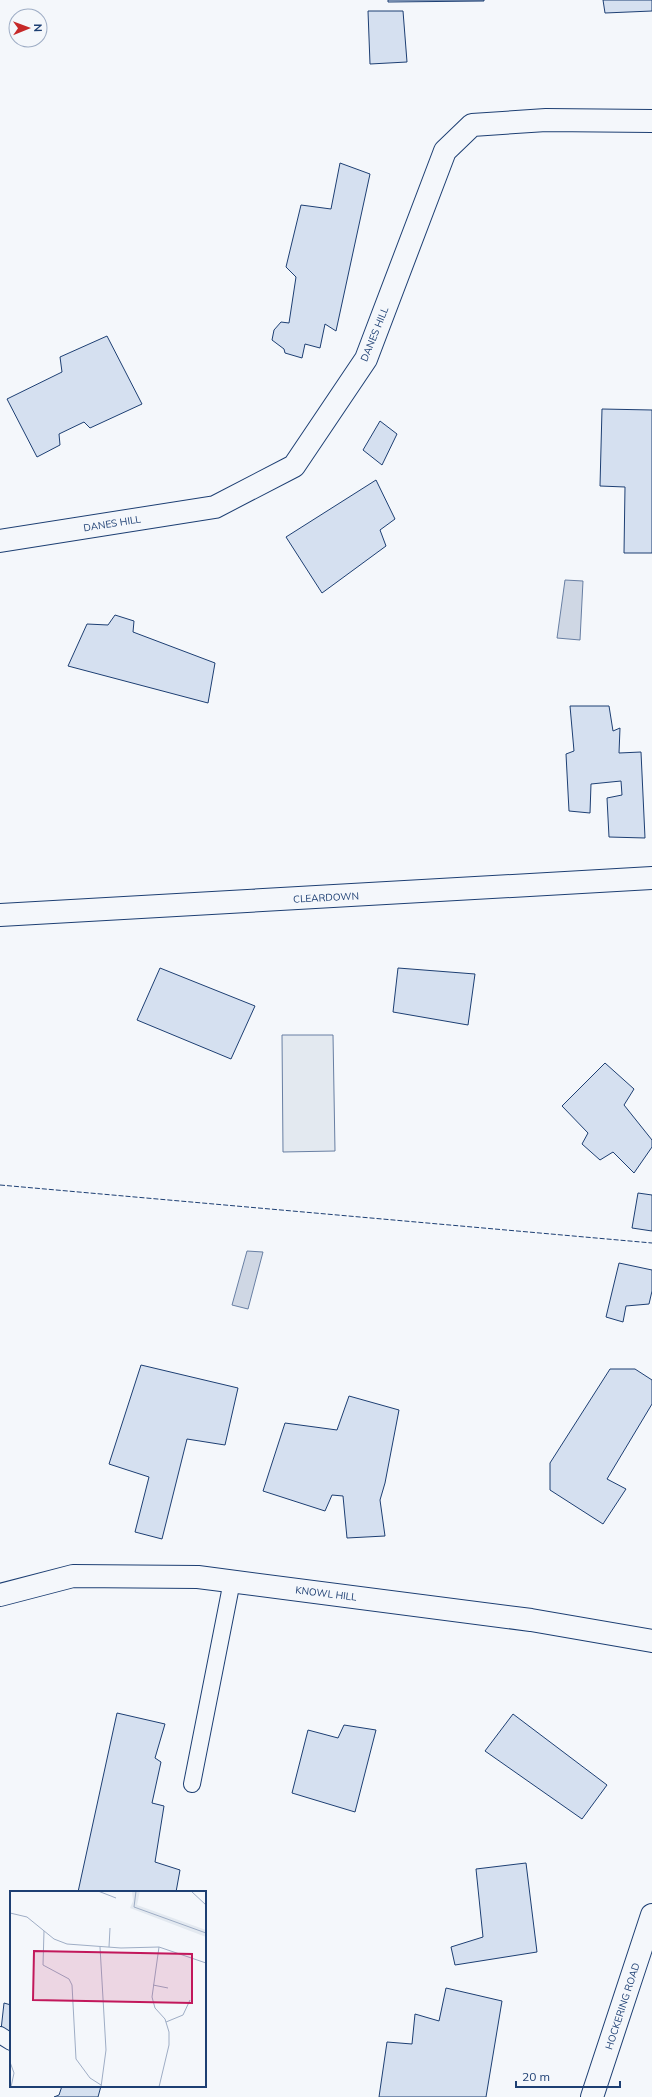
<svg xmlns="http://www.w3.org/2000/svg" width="652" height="2097" font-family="Mulish,sans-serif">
<rect width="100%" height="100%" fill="#f4f7fb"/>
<path fill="#e3e9f0" stroke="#687fa3" d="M282,1035H333L335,1151L283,1152Z"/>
<path fill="#cfd7e4" stroke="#687fa3" d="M565,580L583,581L580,640L557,638Z
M247,1251L263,1252L248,1309L232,1305Z"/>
<path fill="#d5e0f0" stroke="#1d3f73" d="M388,0H484V1L388,2Z
M603,0H652V11L605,13Z
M368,11H403L407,62L370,64Z
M340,163L370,174L336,331L325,324L320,348L305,344L302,358L285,353L284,349L272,340L274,330L281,322L289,323L296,277L286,267L301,205L331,209Z
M107,336L142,404L90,428L84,422L59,434L60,445L37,457L7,399L62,372L60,357Z
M602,409L652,410V553H624L625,487L600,486Z
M380,421L397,434L382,465L363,450Z
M376,480L395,519L380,530L386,546L322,593L286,537Z
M115,615L134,621L133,632L215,663L208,703L68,666L87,624L108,625Z
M570,706H609L613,731L620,728L619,753L641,752L645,838L609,837L607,798L622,795L621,781L591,784L590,813L569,811L566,754L574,751Z
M160,968L255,1006L231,1059L137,1020Z
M398,968L475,974L468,1025L393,1012Z
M605,1063L634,1089L624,1105L652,1140V1147L634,1173L613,1152L600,1160L582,1144L588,1133L562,1106Z
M638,1193L652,1195V1231L632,1228Z
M619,1263L652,1270V1291L649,1304L626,1306L623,1322L606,1317Z
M141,1365L238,1388L225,1445L187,1439L162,1539L135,1532L149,1477L109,1464Z
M610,1369H635L652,1380V1404L607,1479L626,1489L603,1524L550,1490V1463Z
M349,1396L399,1410L385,1483L380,1500L385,1536L347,1538L343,1496L332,1495L325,1511L263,1491L285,1423L337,1430Z
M117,1713L165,1724L155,1758L161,1762L152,1803L164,1806L155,1862L180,1870L176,1892H78Z
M513,1714L607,1785L582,1819L485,1751Z
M344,1725L376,1730L355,1812L292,1793L308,1730L338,1738Z
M526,1863L537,1952L455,1965L451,1947L483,1937L476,1869Z
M446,1988L502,2001L486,2097H379L387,2042L412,2044L415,2014L439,2021Z
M4,2003L11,2005V2039L1,2030Z
M62,2086H101L98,2097H54L59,2095Z"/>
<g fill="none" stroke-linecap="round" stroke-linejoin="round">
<defs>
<path id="lane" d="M192,1784L232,1581
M0,2035L11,2042"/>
<path id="street" d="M0,541L215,507L294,466L366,359L445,151L472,125L546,120L652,121
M0,915L652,878
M0,1595L73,1576L198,1577L531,1620L652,1641
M592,2097L652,1915"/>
</defs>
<use href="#lane" stroke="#1d3f73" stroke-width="18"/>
<use href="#street" stroke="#1d3f73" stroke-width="24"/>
<use href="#lane" stroke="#f4f7fb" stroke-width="16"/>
<use href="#street" stroke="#f4f7fb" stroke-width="22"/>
<path stroke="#1d3f73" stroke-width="1" stroke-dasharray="5 2" stroke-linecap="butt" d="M0,1185L652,1243"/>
</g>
<g text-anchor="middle" stroke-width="3" stroke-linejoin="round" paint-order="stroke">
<g font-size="10" fill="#1d3f73" stroke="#f4f7fb">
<text transform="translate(374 334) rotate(-68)" y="4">DANES HILL</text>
<text transform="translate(112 523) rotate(-9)" y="4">DANES HILL</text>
<text transform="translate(326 897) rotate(-3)" y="4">CLEARDOWN</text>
<text transform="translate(326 1593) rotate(7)" y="4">KNOWL HILL</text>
<text transform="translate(622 2006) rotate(-72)" y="4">HOCKERING ROAD</text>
</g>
</g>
<g transform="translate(10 1891)">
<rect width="196" height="196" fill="#f4f7fb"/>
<path d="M122,0H130L127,14L196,39V46L120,17L123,10Z" fill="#e3e9f0"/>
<path fill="none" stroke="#9eadc5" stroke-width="1" d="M88,0L106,7M126,0L124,16L196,42M181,0L196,14M0,22L17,26L44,48L57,53L111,57L149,56L196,72M34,40L33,74L59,88L62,94L66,168L80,187L91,194M90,56L96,159L91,196M99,56L100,37M149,56L142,106L145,117L155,128L159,141V154L149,196M143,94L158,97M156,131L173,124L180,109M0,171L4,182L1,196"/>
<path fill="#c2185b" fill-opacity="0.15" stroke="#c2185b" stroke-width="2" d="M24,60L182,63V112L23,109Z"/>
<rect width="196" height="196" fill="none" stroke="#1d3f73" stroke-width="2"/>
</g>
<g transform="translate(28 28) rotate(89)"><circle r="19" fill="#f4f7fb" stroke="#9eadc5"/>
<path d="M0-3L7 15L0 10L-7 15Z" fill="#c62828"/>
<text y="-6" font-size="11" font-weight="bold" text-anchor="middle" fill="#1d3f73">N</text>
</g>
<path d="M516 2081v6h104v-6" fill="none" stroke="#1d3f73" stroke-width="2"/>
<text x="522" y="2081" font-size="12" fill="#1d3f73" stroke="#f4f7fb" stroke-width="3" paint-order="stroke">20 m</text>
</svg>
